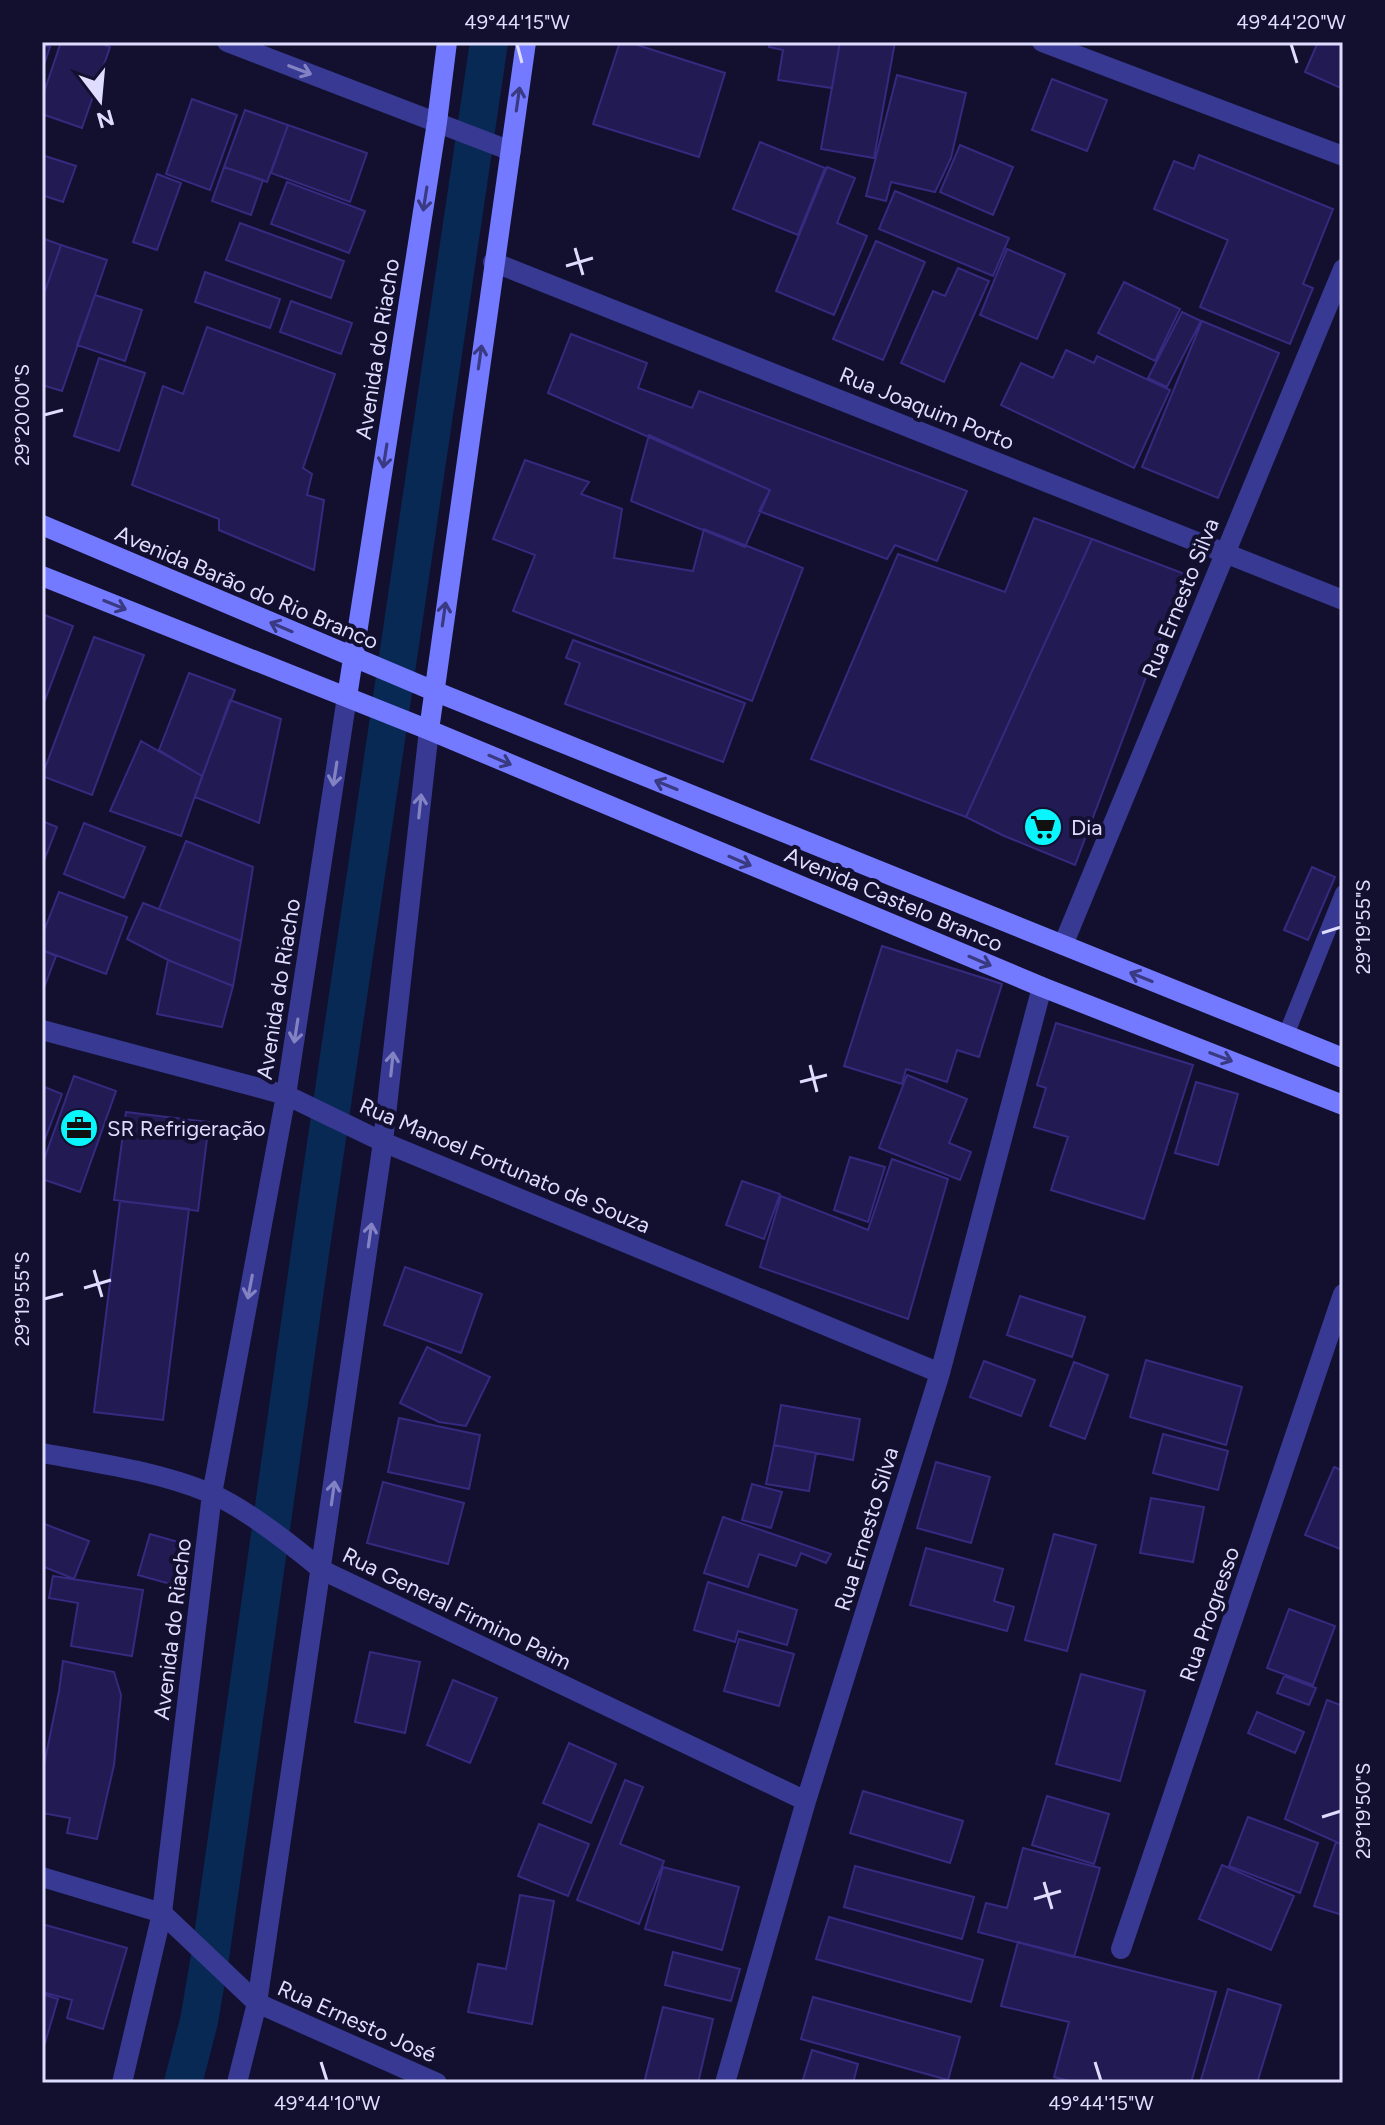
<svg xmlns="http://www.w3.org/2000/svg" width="1385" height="2125" font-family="Figtree,sans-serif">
<rect width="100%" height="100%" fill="#13102f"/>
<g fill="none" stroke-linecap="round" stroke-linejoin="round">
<path stroke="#082954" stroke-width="38" d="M183,2083L199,2021L211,1951L311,1246L489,42"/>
</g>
<path fill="#221a52" stroke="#352a7f" stroke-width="2" d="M61,42H97L110,47L82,128L42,114V98Z
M620,42H628L725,73L699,157L593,124Z
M770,42H840L832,88L778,80L783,50L769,47Z
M840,42H895L874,158L821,149Z
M1318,42H1343V89L1305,72Z
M42,45L50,47L42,71Z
M897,75L966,93L951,158L935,192L891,182L886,201L866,196Z
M1052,79L1107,100L1087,151L1032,130Z
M192,99L237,115L210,190L166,174Z
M245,110L288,125L267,182L224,167Z
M288,125L367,153L350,202L271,173Z
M760,142L825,168L798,235L733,209Z
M960,145L1013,167L993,215L940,192Z
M42,155L76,166L63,202L42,195Z
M1199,155L1333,209L1303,284L1313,288L1290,344L1200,307L1228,240L1154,209L1174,161L1194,169Z
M224,167L263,180L251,215L212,201Z
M827,167L855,178L837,223L867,236L834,315L776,291Z
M157,174L181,183L157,250L133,242Z
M287,182L365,211L349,253L271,224Z
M895,191L1009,238L993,276L879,229Z
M240,223L344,261L331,298L226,260Z
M42,238L61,245L42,300Z
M876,241L925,262L883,360L833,339Z
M61,245L107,260L62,391L42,385V300Z
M1007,249L1065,274L1037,339L980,315Z
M958,268L989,281L944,382L901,363L933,291L945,296Z
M205,272L280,299L270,328L195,302Z
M1124,282L1180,309L1155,361L1098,333Z
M95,295L142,310L125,361L77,345Z
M291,301L352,323L341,354L280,332Z
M1182,312L1201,321L1167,387L1148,378Z
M1202,321L1279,353L1218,498L1142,467Z
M207,327L335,374L303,468L312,474L307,495L324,500L314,570L219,530V519L132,485L163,386L183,394Z
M571,334L647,363L638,388L692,408L699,391L967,491L937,561L895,545L887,559L759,511L770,490L548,393Z
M1066,350L1094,363L1097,356L1170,390L1134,468L1001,405L1021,363L1053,378Z
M99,358L145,373L119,451L74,436Z
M649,435L770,490L745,547L631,501Z
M525,460L589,482L581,494L622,509L614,558L693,571L704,529L803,568L752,701L513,611L535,555L493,539Z
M1034,518L1092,539L966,817L811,759L898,554L1005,592Z
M1092,539L1185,574L1075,865L1002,835L966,817Z
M42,614L73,626L45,700L42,698Z
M94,637L144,655L92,795L42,776Z
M573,640L745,703L723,762L565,704L580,663L566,658Z
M189,673L235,690L202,776L159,750Z
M230,700L281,719L259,823L195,797Z
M141,741L202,776L181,836L110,811Z
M42,821L57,827L42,866Z
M84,823L145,847L124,898L64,874Z
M186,841L253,867L241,941L159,909Z
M1312,867L1335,877L1308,940L1284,930Z
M59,892L127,917L106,974L42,950V936Z
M143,903L241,941L233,986L168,960L127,939Z
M882,946L1002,984L979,1057L957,1050L947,1082L906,1069L902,1084L844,1066Z
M42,950L56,956L42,993Z
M168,960L233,986L222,1027L157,1014Z
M1056,1023L1193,1065L1144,1219L1051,1190L1068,1137L1034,1127L1046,1088L1037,1085Z
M907,1075L967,1099L949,1143L971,1152L960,1180L879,1148Z
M74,1076L116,1091L80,1192L42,1179V1165Z
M1196,1082L1238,1094L1218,1165L1175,1153Z
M42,1086L62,1094L42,1147Z
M126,1112L209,1122L198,1211L114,1200Z
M850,1157L885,1167L868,1222L834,1210Z
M892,1159L948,1179L908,1319L760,1267L781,1196L868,1230Z
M742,1181L780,1194L764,1239L726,1225Z
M120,1201L189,1209L163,1420L94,1412Z
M405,1267L482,1294L461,1353L384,1325Z
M1020,1296L1085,1317L1072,1357L1007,1335Z
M427,1347L490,1377L466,1426L439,1422L400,1403Z
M1146,1360L1242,1387L1226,1445L1130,1417Z
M984,1361L1035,1380L1021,1416L970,1397Z
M1074,1362L1108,1375L1085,1439L1050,1426Z
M781,1405L860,1419L853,1460L774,1445Z
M399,1418L480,1435L469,1489L388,1472Z
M1163,1434L1228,1451L1218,1490L1153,1473Z
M774,1445L816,1453L809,1491L766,1484Z
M936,1462L990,1477L971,1543L917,1528Z
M1334,1467L1343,1471V1550L1305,1535Z
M383,1482L464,1503L448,1564L367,1543Z
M752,1484L782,1492L771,1528L742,1520Z
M1151,1498L1204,1507L1193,1562L1140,1553Z
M723,1517L831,1554L826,1563L801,1553L796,1566L759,1554L748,1587L704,1573Z
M42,1523L89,1541L74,1579L42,1566Z
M150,1534L185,1544L174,1585L138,1575Z
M1054,1534L1096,1545L1067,1651L1025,1640Z
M926,1548L1003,1569L994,1601L1014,1607L1007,1631L910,1605Z
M53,1576L143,1590L132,1656L71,1646L78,1603L49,1598Z
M708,1582L797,1610L787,1645L738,1631L735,1642L694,1630Z
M1289,1609L1335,1626L1313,1685L1267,1668Z
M739,1639L794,1654L779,1706L724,1691Z
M370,1652L420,1662L405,1733L355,1722Z
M63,1661L114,1672L121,1695L114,1765L97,1839L67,1833L70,1818L42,1813V1775L59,1691Z
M1081,1674L1145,1691L1120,1781L1056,1764Z
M1284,1676L1316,1688L1309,1705L1277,1693Z
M453,1680L497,1698L470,1763L427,1745Z
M1327,1700L1343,1706V1845L1285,1819Z
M1257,1712L1304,1732L1295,1753L1248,1733Z
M569,1743L616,1764L591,1823L543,1803Z
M625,1780L643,1787L620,1844L664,1861L639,1924L577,1900Z
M863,1791L963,1821L950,1863L850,1833Z
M1047,1796L1109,1814L1094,1864L1032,1845Z
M1248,1817L1318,1843L1300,1893L1229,1866Z
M539,1824L589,1844L568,1896L518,1876Z
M1336,1842L1343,1845L1342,1915L1314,1906Z
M1023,1848L1100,1868L1074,1957L978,1932L986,1903L1007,1908Z
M1222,1865L1294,1896L1271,1950L1199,1919Z
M855,1866L974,1897L962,1939L844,1907Z
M663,1867L739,1887L722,1950L645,1929Z
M520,1895L554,1901L532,2024L468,2012L478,1964L506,1969Z
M829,1917L983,1960L971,2002L816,1959Z
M42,1924L127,1948L103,2029L67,2018L72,2000L42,1992Z
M1018,1942L1216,1992L1191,2083H1078L1054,2077L1069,2022L1001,2006Z
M673,1952L740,1969L731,2001L665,1985Z
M1228,1989L1281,2005L1257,2083H1200Z
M42,1994L58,1999L42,2053Z
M813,1997L960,2037L948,2080L801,2039Z
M663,2007L713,2019L698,2083H644Z
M812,2050L858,2064L853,2083H802Z"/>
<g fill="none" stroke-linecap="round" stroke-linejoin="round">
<path stroke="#373992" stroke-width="16" d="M1286,1035L1343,893"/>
<path stroke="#373992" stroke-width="20" d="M227,42L511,151
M1042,42L1343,156
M493,262L1343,600
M1063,945L1343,269
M42,1030L286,1095L383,1142L940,1373
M42,1453C98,1463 156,1471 210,1493C245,1508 292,1545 322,1570L806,1801
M42,1877L162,1913L257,2003L437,2083
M1121,1949L1343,1294
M122,2083L162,1913L212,1494L286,1095L347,697
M237,2083L257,2003L383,1142L429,730
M725,2083L806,1801L940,1373L1042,987"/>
<path stroke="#747aff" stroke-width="20" d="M42,525L434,691L1343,1058
M42,576L429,730L1042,987L1343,1105
M347,697L437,122L447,42
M429,730L526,42"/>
</g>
<defs><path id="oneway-shaft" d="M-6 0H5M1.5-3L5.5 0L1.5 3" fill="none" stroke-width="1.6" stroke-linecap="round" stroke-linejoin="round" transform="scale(2)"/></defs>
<g stroke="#8383c3">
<use href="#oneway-shaft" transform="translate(300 70) rotate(21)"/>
<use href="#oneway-shaft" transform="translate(335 774) rotate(99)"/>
<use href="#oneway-shaft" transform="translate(420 806) rotate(-84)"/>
<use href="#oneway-shaft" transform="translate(296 1031) rotate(99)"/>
<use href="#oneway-shaft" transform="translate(392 1064) rotate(-84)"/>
<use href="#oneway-shaft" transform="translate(370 1235) rotate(-82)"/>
<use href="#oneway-shaft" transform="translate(250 1287) rotate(101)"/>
<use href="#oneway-shaft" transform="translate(333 1493) rotate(-82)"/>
</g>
<g stroke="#3a3a82">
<use href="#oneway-shaft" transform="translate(518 99) rotate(-82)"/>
<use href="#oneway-shaft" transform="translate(425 199) rotate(99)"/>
<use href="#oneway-shaft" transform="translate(480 357) rotate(-82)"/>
<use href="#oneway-shaft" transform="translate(385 456) rotate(99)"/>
<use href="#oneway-shaft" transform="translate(115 605) rotate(22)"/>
<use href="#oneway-shaft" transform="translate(444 614) rotate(-82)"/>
<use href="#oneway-shaft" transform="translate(281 627) rotate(-157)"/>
<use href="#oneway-shaft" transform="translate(500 760) rotate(23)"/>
<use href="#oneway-shaft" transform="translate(666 785) rotate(-158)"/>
<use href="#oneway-shaft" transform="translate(740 861) rotate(23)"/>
<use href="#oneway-shaft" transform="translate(980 961) rotate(23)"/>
<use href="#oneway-shaft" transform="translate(1141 977) rotate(-158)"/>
<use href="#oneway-shaft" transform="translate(1221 1057) rotate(21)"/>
</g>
<path fill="none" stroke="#dfddff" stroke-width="3" d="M517,44L522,63M1291,44L1297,63M575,248L583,275M566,266L593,258M44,415L63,410M1322,933L1341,927M810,1065L817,1092M800,1082L827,1075M94,1270L102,1297M84,1288L111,1280M44,1299L63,1294M1322,1817L1341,1811M1044,1882L1052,1909M1034,1899L1061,1891M321,2062L327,2081M1095,2062L1101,2081"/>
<defs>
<symbol id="supermarket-disc" viewBox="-11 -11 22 22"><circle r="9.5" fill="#09f6ff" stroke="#13102f"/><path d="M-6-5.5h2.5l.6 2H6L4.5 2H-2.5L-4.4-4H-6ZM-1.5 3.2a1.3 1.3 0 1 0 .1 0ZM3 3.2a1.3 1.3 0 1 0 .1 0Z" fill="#111"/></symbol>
<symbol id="office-disc" viewBox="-11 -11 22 22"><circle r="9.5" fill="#09f6ff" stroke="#13102f"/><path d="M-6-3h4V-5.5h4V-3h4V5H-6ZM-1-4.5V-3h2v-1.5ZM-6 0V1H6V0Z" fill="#111"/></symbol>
</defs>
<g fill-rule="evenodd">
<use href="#supermarket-disc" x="1021" y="805" width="44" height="44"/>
<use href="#office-disc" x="57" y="1106" width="44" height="44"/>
</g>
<g text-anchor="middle" stroke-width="8" stroke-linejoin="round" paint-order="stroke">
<g font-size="22" fill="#dfddff" stroke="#13102f">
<text transform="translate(377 349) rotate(-81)" y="8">Avenida do Riacho</text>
<text transform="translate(927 408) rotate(22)" y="8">Rua Joaquim Porto</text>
<text transform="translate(247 587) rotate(23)" y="8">Avenida Barão do Rio Branco</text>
<text transform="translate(1180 598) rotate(-68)" y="8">Rua Ernesto Silva</text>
<text transform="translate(894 899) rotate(23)" y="8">Avenida Castelo Branco</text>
<text transform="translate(278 989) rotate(-81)" y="8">Avenida do Riacho</text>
<text transform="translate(505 1165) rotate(23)" y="8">Rua Manoel Fortunato de Souza</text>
<text transform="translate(866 1529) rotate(-73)" y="8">Rua Ernesto Silva</text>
<text transform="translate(457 1608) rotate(26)" y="8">Rua General Firmino Paim</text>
<text transform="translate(1209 1614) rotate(-71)" y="8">Rua Progresso</text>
<text transform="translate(172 1629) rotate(-83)" y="8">Avenida do Riacho</text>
<text transform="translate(357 2021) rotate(24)" y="8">Rua Ernesto José</text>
</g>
<g font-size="22" fill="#dfddff" stroke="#13102f" text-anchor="start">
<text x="1071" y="835">Dia</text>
<text x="107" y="1136">SR Refrigeração</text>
</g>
</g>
<rect width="1385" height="2125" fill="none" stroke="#13102f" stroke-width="88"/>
<g transform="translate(100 100) rotate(164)" stroke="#13102f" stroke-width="6" paint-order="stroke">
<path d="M0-6L14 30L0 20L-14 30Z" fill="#dfddff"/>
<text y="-12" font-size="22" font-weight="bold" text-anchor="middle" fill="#dfddff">N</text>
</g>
<rect x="44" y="44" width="1297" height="2037" fill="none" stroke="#dfddff" stroke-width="3"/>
<g font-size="20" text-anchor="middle" fill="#dfddff">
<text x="517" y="29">49°44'15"W</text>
<text x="1291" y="29">49°44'20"W</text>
<text transform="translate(22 415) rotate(-90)" y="7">29°20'00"S</text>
<text transform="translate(1363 927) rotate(-90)" y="7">29°19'55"S</text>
<text transform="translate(22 1299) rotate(-90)" y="7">29°19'55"S</text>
<text transform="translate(1363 1811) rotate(-90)" y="7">29°19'50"S</text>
<text x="327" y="2110">49°44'10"W</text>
<text x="1101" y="2110">49°44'15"W</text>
</g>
</svg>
